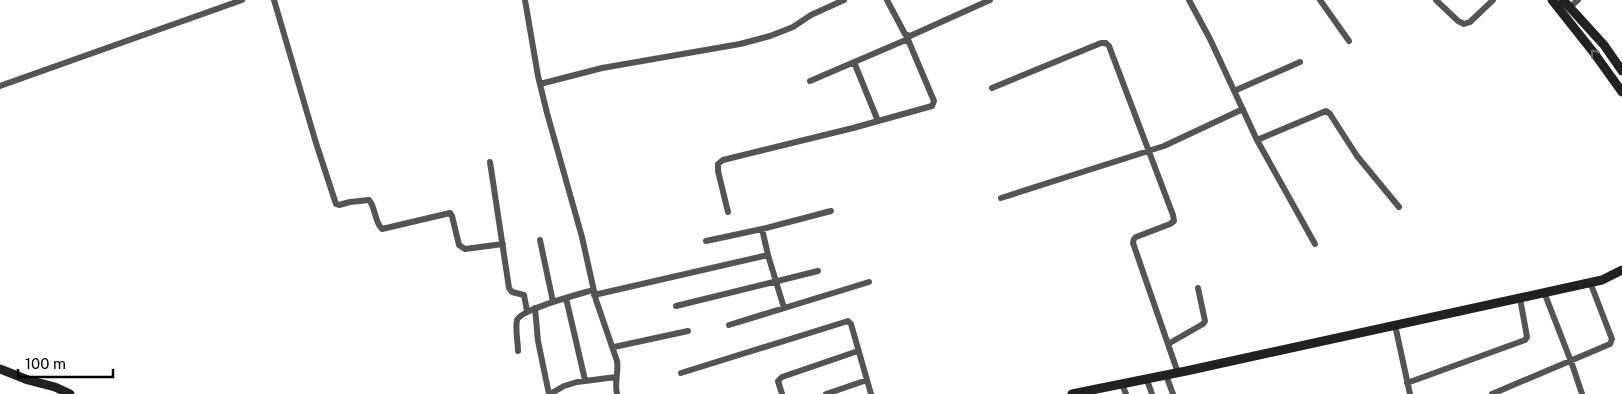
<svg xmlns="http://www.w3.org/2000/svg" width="1622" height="394" font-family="'Public Sans',sans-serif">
<rect width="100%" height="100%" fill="#fff"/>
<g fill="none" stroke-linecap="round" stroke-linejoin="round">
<path stroke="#545454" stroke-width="6" d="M274,0L316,143L336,204L339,205L350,202L369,200C376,208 374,221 382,229L450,213L452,216L459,245L465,249L503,244
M525,0L538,76L547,113L582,237L596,300L617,361C619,373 614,381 617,394
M887,0L905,34L910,36L990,0
M1189,0L1210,39L1257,140L1315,244
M1320,0L1349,41
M1436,0L1458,21L1464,24L1470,22L1493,0
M1570,7L1578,0
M854,62L878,121
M810,81L908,39
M540,84L602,68L740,44L770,36L793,27L811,15L844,0
M0,86L242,0
M992,88L1101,43H1106L1109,46L1173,215L1174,221L1170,224L1136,237L1134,239L1133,243L1178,373
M1234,91L1300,62
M1257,140L1326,111L1330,114L1357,156L1399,207
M490,162L509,288L512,292L524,295L527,311
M1001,198L1164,146L1243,109
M728,212L718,171V164L723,160L853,128L932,106L934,101L906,35
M762,229L768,255L784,308
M540,240L553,302
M706,241L762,229L831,211
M1544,292L1572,364L1582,394
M594,295L768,255
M566,298L585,380
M676,306L818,271
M535,308L538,341L549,394
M729,325L869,282
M1395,325L1410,394
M1168,344L1203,324L1205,321L1198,288
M614,347L688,331
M518,351C518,342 515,329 517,320C521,309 580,294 593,290
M681,373L848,321L851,324L871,394
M1166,375L1173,394
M1147,380L1152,394
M1407,383L1525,340L1527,337L1520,298
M1122,384L1126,394
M550,394L564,386L577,382L616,377
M782,394L778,381L782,377L858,351
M826,394L867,380
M1492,394L1610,344L1612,339L1590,282"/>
<path stroke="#212121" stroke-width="9" d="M1552,0L1594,53L1622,92
M1563,0L1604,45L1622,71
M0,369L28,380L55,387L70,394
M1072,394L1186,371L1602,280L1622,270"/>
</g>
<defs><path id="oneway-chevron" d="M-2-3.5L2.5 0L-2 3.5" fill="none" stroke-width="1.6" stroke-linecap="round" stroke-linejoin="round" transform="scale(1.25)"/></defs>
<use stroke="#646464" href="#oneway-chevron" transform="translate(1594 53) rotate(-127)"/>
<path d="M18 369v8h95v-8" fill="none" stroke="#000000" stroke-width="2.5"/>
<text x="25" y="369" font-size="15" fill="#000000" stroke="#ffffff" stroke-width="4" paint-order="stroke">100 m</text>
</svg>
